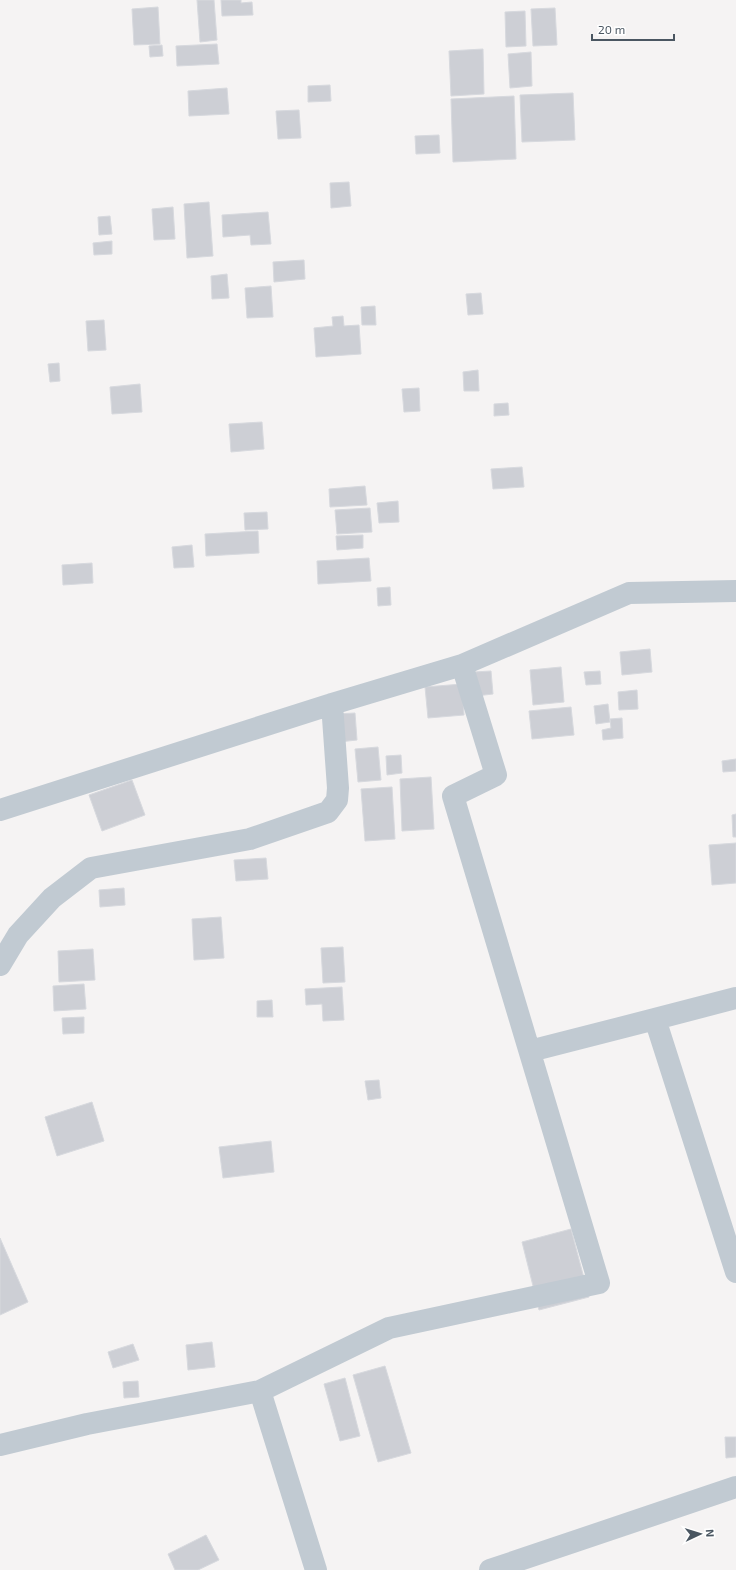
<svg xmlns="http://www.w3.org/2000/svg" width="736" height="1570" font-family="'Exo 2',sans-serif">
<rect width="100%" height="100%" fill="#f5f3f3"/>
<path fill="#cdcfd5" stroke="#d7d9de" d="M197,0H214L217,40L200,42Z
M221,0H241V3L252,2L253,15L222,16Z
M158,7L160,44L134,45L132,9Z
M555,8L557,45L533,46L531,9Z
M525,11L526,46L506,47L505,12Z
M217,44L219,64L177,66L176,46Z
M162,45L163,56L150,57L149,46Z
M483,49L484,94L451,96L449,51Z
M531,52L532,86L510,88L508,54Z
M330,85L331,101L308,102V86Z
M227,88L229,114L189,116L188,91Z
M573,93L575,140L522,142L520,95Z
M514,96L516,159L453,162L451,99Z
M299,110L301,138L278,139L276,111Z
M439,135L440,153L416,154L415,136Z
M349,182L351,206L331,208L330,183Z
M209,202L213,256L187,258L184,204Z
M173,207L175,239L154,240L152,209Z
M268,212L271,244L251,245L250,235L223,237L222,215Z
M110,216L112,234L99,235L98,217Z
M112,241V254L94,255L93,243Z
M304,260L305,279L274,282L273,262Z
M227,274L229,298L212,299L211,276Z
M271,286L273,317L247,318L245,288Z
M481,293L483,314L468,315L466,294Z
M375,306L376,325H362L361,307Z
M343,316L344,326L359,325L361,354L316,357L314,328L333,326L332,317Z
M104,320L106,350L88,351L86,321Z
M59,363L60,381L50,382L48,364Z
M478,370L479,391H464L463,372Z
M140,384L142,412L112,414L110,387Z
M419,388L420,411L404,412L402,389Z
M508,403L509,415L494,416V404Z
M262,422L264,449L231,452L229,424Z
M522,467L524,487L493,489L491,469Z
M365,486L367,505L330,507L329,489Z
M398,501L399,522L379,523L377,503Z
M370,508L372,532L337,534L335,510Z
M267,512L268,529L245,530L244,513Z
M258,531L259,553L206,556L205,534Z
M363,535V548L337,550L336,536Z
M192,545L194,567L174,568L172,547Z
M369,558L371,581L318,584L317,561Z
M92,563L93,583L63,585L62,565Z
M390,587L391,605L378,606L377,588Z
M650,649L652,672L622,675L620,652Z
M561,667L564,702L533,705L530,670Z
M491,671L493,694L476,696L474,672Z
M600,671L601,684L586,685L584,672Z
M462,684L464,715L428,718L425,687Z
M637,690L638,709L619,710L618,692Z
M608,704L610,722L596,724L594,706Z
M571,707L574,735L532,739L529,711Z
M355,713L357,740L339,742L336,714Z
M622,718L623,738L603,740L602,730L611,728L610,719Z
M378,747L381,780L358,782L355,749Z
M401,755L402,773L387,775L386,756Z
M736,759V771L723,772L722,761Z
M431,777L434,829L402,831L400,779Z
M132,780L145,815L102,831L89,795Z
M392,787L395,839L365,841L361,789Z
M736,814V837H733L732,815Z
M736,843V883L712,885L709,845Z
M266,858L268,879L236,881L234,860Z
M124,888L125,905L100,907L99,890Z
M221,917L224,958L194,960L192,919Z
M343,947L345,982L323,983L321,948Z
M93,949L95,980L59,982L58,951Z
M84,984L86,1009L54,1011L53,986Z
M342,987L344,1020L323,1021L322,1004L306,1005L305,989Z
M272,1000L273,1017H257V1001Z
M84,1017V1033L63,1034L62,1018Z
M379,1080L381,1098L368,1100L365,1081Z
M92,1102L104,1141L57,1156L45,1117Z
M271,1141L274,1172L223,1178L219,1147Z
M571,1229L589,1297L539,1310L522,1242Z
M0,1238L28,1302L0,1315Z
M212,1342L215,1367L188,1370L186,1345Z
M133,1344L139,1360L113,1368L108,1352Z
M385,1366L411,1453L378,1462L353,1375Z
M345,1378L360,1436L340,1441L324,1384Z
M138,1381L139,1397L124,1398L123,1382Z
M725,1437H736V1457L726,1458Z
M206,1535L219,1560L198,1570H175L168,1554Z"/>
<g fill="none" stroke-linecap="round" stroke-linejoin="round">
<path stroke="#c1cad2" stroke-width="22" d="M0,810L332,704L462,665
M0,965L18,935L52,898L91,868L250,839L328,812L337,800L338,788L332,704
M655,1019L736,998
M530,1051L655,1019L736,1272
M260,1391L316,1570
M0,1445L87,1424L260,1391L389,1328L599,1283L453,796L496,775L462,665L629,593L736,591
M490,1570L736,1487"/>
</g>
<g transform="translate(700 1534) rotate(86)" stroke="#ffffff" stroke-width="3" paint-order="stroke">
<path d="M0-3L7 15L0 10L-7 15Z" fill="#4a5661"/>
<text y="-6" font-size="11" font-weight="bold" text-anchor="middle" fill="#4a5661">N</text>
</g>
<path d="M592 34v6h82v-6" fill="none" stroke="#4a5661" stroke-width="2"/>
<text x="598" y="34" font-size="12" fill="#4a5661" stroke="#ffffff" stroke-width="3" paint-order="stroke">20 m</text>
</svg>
